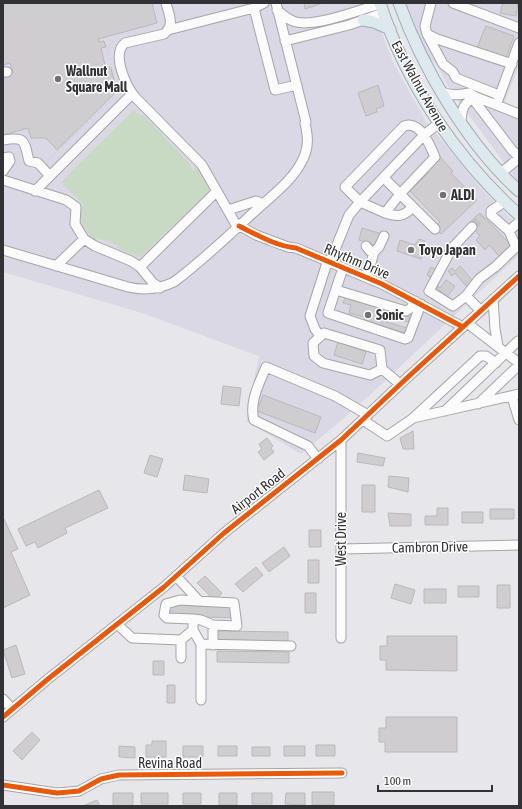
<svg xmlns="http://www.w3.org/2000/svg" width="522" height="809" font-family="'Asap Condensed',sans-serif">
<rect width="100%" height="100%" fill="#e6e6eb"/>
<path fill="#d9d8e4" d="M3,3H370L394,64L426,121L478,185L519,227V255L372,393L344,418L301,454L246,421L254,379L259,356L142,313L3,272Z
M406,3H519V65L504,104L519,109V183L449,88L438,67L425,53Z"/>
<path fill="#c9dac4" d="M134,110L139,115L144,116L190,164L192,170L194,171L195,167L203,175L210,190L140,257L117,248L118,245L97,238L95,240L81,225V206L83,204L61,182Z"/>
<path fill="#cfcdd0" stroke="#bab8bb" d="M3,3H152L157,23L98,39L99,42L104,41L106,47L101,48L106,69L109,67L111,68L115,84L114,86H110L112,92L114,94L57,150L46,138H31L28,128L3,135V75L13,72L10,63L3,65Z
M304,3H323L305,9Z
M503,3H518L516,16L500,13Z
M486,26L514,36L506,58L477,48Z
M378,85L384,106L376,109L377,112L366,116L358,93Z
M440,157L453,171L451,173L477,200L441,234L434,227L440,222L410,191L429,172L427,170Z
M480,213L512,246L500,257L489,245L485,250L476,240L480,236L469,223Z
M362,228L382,234L378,246L359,240Z
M419,239L425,241L421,259L397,251L400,240L415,245Z
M460,266L473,281L467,287L455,273L452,276L448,271L452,268L455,271Z
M431,267L436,270L431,278L427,275Z
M446,280L455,286L447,297L437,288L438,286L440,288Z
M345,298L410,317L408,322L379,313L377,319L407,328L405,333L364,320L365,317L349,313L351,305L343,303Z
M338,342L366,352L362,364L334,355Z
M223,386L241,388L239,406L221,404Z
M263,395L321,417L315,433L257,411Z
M413,431L414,449H403L400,438Z
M267,438L273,446L271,448L274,452L264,460L258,452L262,449L259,444Z
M358,453L385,458L383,466L357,462Z
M150,455L163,459L157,477L144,473Z
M185,475L209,479L207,493L183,490Z
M389,476L409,478L408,492L388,487Z
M362,485H375V512H362Z
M99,490L108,508L65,528L67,533L38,548L35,542L26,546L18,529Z
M437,508H448V525H425V516H437Z
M490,509H514V519H490Z
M462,512H483V523H462Z
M388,513L411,514V526H390Z
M3,517L18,549L11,552L30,595L3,608Z
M309,530H321V547H309Z
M284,547L290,556L269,572L262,563Z
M308,560H319V583H308Z
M256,567L263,575L243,592L235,584Z
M205,576L222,593L215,601L197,583Z
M395,584L415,590L411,604L391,598Z
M497,585H510V608H497Z
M458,586H479V597H458Z
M424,589H446V603H424Z
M305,593H316V613H305Z
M168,605L232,607V618L168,616Z
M218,631L288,632V642L217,641Z
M387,636H457V671L386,670V660H380V646H387Z
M16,645L25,674L12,678L3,650Z
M217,651L289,652V663L217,662Z
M153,661H164V675H153Z
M167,685H175V703H167Z
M386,717H457V752H385V742H379V728H386Z
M32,732L40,740L22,760L13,751Z
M152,741H166V757H146V745H152Z
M316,745H335V756H316Z
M119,746L135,747V758L119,757Z
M183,746H203V757H183Z
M218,746H237V756H218Z
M284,746H305V756H284Z
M252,747H270V756H252Z
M312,792H334V805H312Z
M113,793H133V806H113Z
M141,793H168V804H141Z
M183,793H201V804H183Z
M219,793H237V805H219Z
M252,793H272V804H252Z
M286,793H305V805L285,804Z
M97,800L100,806H83Z"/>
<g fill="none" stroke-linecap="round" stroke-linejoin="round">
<path stroke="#c2c2c7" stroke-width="9" stroke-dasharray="9 4.5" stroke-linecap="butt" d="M472,227L483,216"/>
<defs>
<path id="minor" d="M166,3C169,15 175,25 164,34L125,43C111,54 126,86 135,97L202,165L235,223L256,235L288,247L296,248L382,284L463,327
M431,3L425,26L427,34L443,64L453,72L456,78L499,95
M453,3L519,28
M254,8L275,90L297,85
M277,10C283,15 288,20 296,22C317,27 359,10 380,4
M168,30L254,8L264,3
M427,34L437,39L512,64
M285,41L349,25L383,13
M3,72H7
M442,92C452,96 459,95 469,93L476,97L519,114
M473,99L512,150L519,157
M498,100L519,43
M461,122C462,108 463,103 476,97
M409,125C423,126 430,146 435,157L400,194L385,213L360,202L345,187L404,126Z
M3,140C26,136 24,141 29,161L38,163L50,176
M3,158L9,157L10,161L3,171
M501,173L519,158
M384,178L413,207C403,217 398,217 385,213
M3,180L66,200L76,207L75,224L84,239L95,246L131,261L140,267L153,283L160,288
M35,191L132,94
M504,202L491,211V215L509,231L519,222
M413,207L435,229
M228,210L256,201L263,204
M472,227L452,248L429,291L453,306L466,296L479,279L495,267L516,247L509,231
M366,246L370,251L374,252
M3,250L128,287C144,291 159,289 174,282C202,261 227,237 253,213C270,197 293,181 303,159C309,147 308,136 305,123L306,122L276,3
M56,266L84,239
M140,267L217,191
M343,268L328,313L405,339L408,338L421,304
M367,277L374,252L379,247L384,236
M336,290L406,311L411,308L415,301
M466,296L481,311
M493,299L495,329L498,346
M467,323L519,363
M320,336L315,329L310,316L326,266L330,262L349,215L360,202L424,135L439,123
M382,369L370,375L323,363L314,356L313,343L324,333L380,350L382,369L400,384
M512,397L519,420
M478,404L519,365
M445,411L518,341
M413,418L519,394
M363,420L387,436L412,419L480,356H486L496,363
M318,459L308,446L254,420C249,402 259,384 266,367L335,396L368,415
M341,549L519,545
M176,576L199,601
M193,619L201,620L213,625L237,626L234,603L180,600L166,604L164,615L167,618L193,619V630
M117,624L132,638L181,640V658
M213,625V645
M341,638V440
M181,640L193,630L201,644V700
M201,644L291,646
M3,699L12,709
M3,717L48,679L164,587L224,533L341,440L408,377L519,276
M3,785L57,793L69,792L79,791L101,779L119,775L342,773"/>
<path id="major" d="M380,3C406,84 456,158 519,215
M399,3C423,69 467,144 519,191
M363,20L374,22L390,29"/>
</defs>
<use href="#minor" stroke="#a5a5a8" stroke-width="11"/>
<use href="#major" stroke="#9aadb3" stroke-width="13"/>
<path stroke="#d2d2d3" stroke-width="1.5" stroke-dasharray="2 3" stroke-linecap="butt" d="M111,65C109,55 104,43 116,40
M47,161L117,94V85"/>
<use href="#minor" stroke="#fbfbfc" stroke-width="9"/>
<use href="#major" stroke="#dee9ed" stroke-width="11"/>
<defs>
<path id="cycleway" d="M239,226C257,235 276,246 296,248L382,284L463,327
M3,717L48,679L164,587L224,533L341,440L408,377L519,276
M3,785L57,793L69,792L79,791L101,779L119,775L342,773"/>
</defs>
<use href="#cycleway" stroke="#fff" stroke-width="8"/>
<use href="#cycleway" stroke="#e8590c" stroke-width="5"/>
</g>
<g fill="#717075" stroke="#fff" stroke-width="1.5">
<circle cx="58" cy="79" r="4"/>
<circle cx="443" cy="195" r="4"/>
<circle cx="411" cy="250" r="4"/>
<circle cx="368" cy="315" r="4"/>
</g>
<g text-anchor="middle" stroke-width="3" stroke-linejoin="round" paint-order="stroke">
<g font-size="14" font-weight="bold" fill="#323135" stroke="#fff" text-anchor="start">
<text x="66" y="76">Wallnut<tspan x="66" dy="16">Square Mall</tspan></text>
<text x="451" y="200">ALDI</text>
<text x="419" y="255">Toyo Japan</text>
<text x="376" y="320">Sonic</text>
</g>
<g font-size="14" fill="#323135" stroke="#fff">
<text transform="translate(420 86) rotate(61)" y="5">East Walnut Avenue</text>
<text transform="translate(357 261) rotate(23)" y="5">Rhythm Drive</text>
<text transform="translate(258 491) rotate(-38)" y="5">Airport Road</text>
<text transform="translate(341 539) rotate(-90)" y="5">West Drive</text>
<text transform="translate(430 547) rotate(-1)" y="5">Cambron Drive</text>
<text x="170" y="768">Revina Road</text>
</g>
</g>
<rect width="522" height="809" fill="none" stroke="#323135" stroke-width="8"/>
<path d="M378 785v6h114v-6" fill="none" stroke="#323135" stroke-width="2"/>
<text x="384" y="785" font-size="12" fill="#323135" stroke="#ffffff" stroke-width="3" paint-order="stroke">100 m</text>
</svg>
